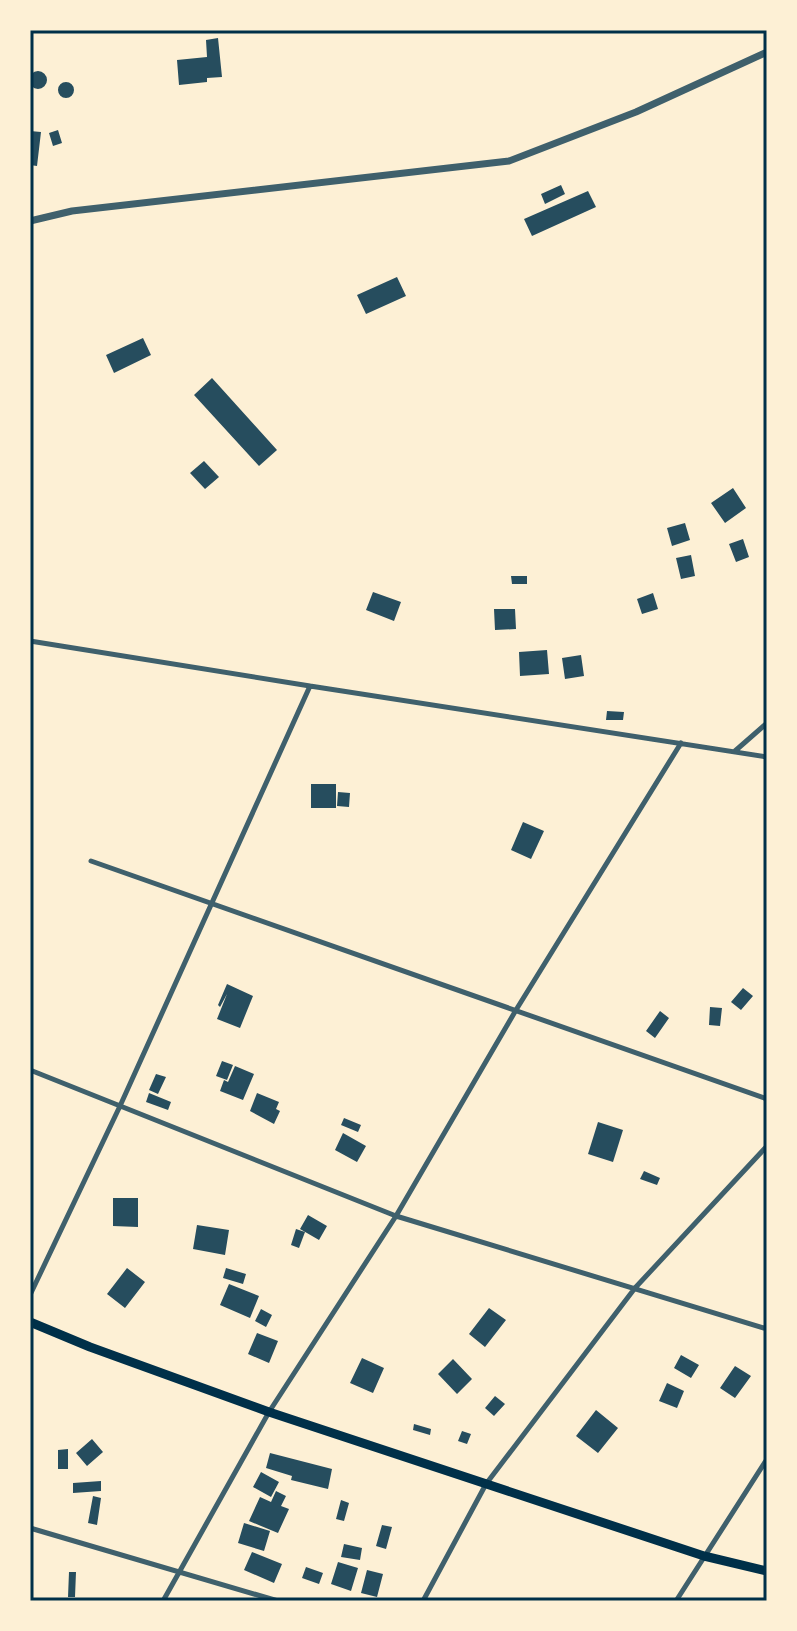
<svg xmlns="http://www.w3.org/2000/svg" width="797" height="1631" font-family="'Space Grotesk',sans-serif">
<rect width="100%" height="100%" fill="#fdf0d5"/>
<path fill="#264d5e" d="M218,38L222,77L207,78V82L179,85L177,60L207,57L206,40Z
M29 80a9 9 0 1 1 18 0a9 9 0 1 1-18 0Z
M58 90a8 8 0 1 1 16 0a8 8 0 1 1-16 0Z
M58,130L62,143L53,146L49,133Z
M30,131L41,132L37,166L30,165Z
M561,185L565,194L545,204L541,194Z
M588,191L596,207L532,236L524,219Z
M397,277L406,296L366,314L357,295Z
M143,338L151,355L114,373L106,355Z
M212,378L277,450L259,466L194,395Z
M204,461L219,477L205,489L190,473Z
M733,488L746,508L725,523L711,503Z
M685,523L690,540L672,546L667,528Z
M743,539L749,557L736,562L729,544Z
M691,555L695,576L681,579L676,558Z
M511,576H527V584H512Z
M373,592L401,602L394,621L366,610Z
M653,593L658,609L642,614L637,599Z
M494,609H515L516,629L495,630Z
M547,650L549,674L520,676L519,652Z
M581,655L584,676L565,679L562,658Z
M607,711L624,712L623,720H606Z
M311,784H336V808H311Z
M338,792L350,793L349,807L337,806Z
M523,822L544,831L531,859L511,850Z
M227,984L253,996L240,1028L217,1019L227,994L220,1007L218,1005Z
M743,988L753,996L741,1010L731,1002Z
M710,1007L722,1008L720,1026L709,1025Z
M660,1011L669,1018L655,1038L646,1031Z
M222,1061L233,1065L227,1080L216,1076Z
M235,1066L254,1074L243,1100L220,1091L224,1080L228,1082Z
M156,1074L166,1077L158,1094L149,1090Z
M149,1093L171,1102L168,1110L146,1102Z
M257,1093L279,1102L276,1109L280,1111L274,1124L250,1111Z
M344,1118L361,1125L358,1132L341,1125Z
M598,1122L623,1130L613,1162L588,1154Z
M343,1133L366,1146L357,1162L335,1150Z
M644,1171L660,1178L657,1185L640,1179Z
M113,1198H138V1227L113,1226Z
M308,1215L327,1226L319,1240L300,1229Z
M197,1225L229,1230L225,1255L193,1249Z
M296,1229L305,1232L299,1248L291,1245Z
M127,1268L145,1282L125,1308L107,1294Z
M226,1268L246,1274L243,1284L223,1278Z
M229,1284L259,1296L250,1318L220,1305Z
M489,1308L506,1320L485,1347L469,1334Z
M261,1309L272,1315L266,1327L255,1321Z
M257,1333L278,1341L269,1363L248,1354Z
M681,1355L699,1365L691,1378L674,1368Z
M362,1358L384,1368L373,1393L350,1383Z
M453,1359L472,1379L457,1394L438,1374Z
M735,1366L751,1376L735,1398L720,1388Z
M667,1383L684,1391L677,1408L659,1401Z
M495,1396L505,1404L494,1416L485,1408Z
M596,1410L618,1428L598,1453L576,1436Z
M414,1424L431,1429L430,1435L413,1430Z
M462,1431L471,1434L467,1444L458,1441Z
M92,1439L103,1452L87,1466L76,1453Z
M68,1449V1469H58V1450Z
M270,1453L332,1469L328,1489L291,1480L292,1476L266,1468Z
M261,1472L279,1482L271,1497L253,1487Z
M101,1481V1491L73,1493V1483Z
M276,1491L286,1496L281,1506L289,1509L278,1533L249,1521L260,1497L271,1502Z
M93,1496L101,1498L97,1525L88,1523Z
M341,1500L349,1503L344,1521L336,1519Z
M244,1523L270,1531L264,1551L238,1543Z
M382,1525L392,1527L386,1549L376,1546Z
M344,1544L362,1548L360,1560L341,1557Z
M252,1552L282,1564L274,1583L244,1570Z
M338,1562L358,1568L351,1591L331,1584Z
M306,1567L323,1573L319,1584L302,1578Z
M367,1570L383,1574L377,1597L361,1593Z
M69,1572H76L75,1597H68Z"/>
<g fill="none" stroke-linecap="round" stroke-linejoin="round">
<path stroke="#3f606c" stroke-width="5" d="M30,641L310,686
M735,751L767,723
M91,861L767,1099
M30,1070L396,1216L767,1329
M30,1295L120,1106L310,686L767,757
M30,1528L278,1601
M163,1601L269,1412L396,1216L516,1010L681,743
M423,1601L486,1484L635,1288L767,1146
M676,1601L767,1459"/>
<path stroke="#3f606c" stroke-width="7" d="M30,221L72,211L509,161L636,112L767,52"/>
<path stroke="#003049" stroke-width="9" d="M30,1322L90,1347L269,1412L704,1556L767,1571"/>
</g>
<rect width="797" height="1631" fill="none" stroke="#fdf0d5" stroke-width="64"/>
<rect x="32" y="32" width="733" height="1567" fill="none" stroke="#003049" stroke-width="3"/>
</svg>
